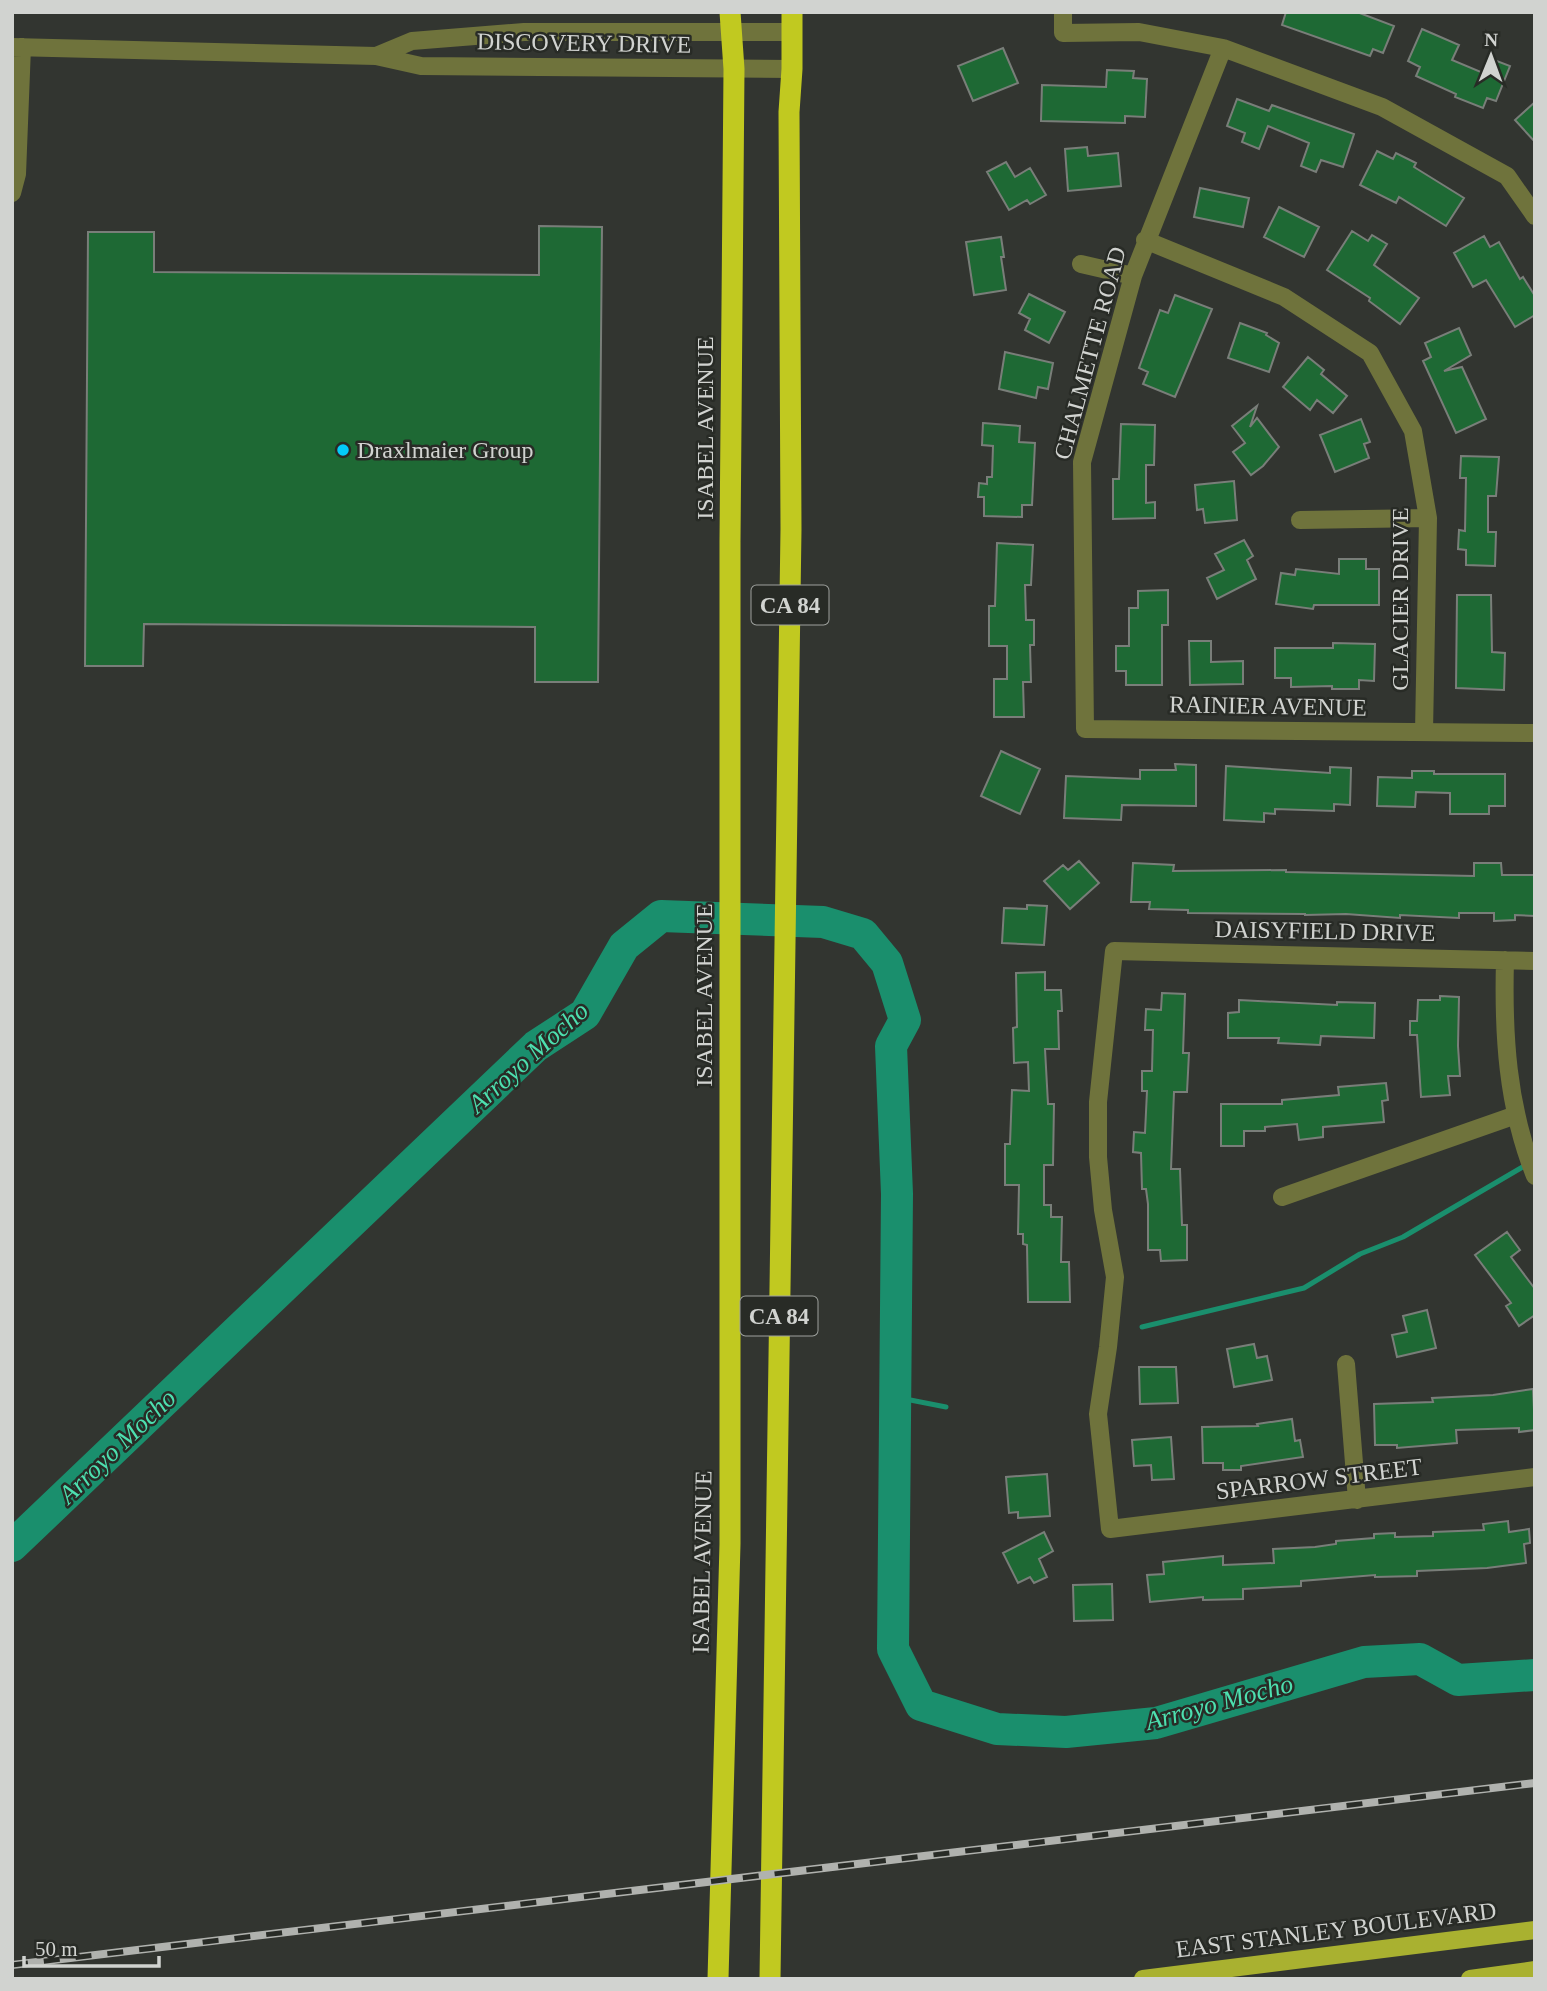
<svg xmlns="http://www.w3.org/2000/svg" width="1547" height="1991" font-family="'Times New Roman',serif">
<rect width="100%" height="100%" fill="#323530"/>
<g fill="none" stroke-linecap="round" stroke-linejoin="round">
<path stroke="#1a8f6d" stroke-width="5" d="M1142,1327L1304,1288L1360,1254L1403,1237L1526,1165
M895,1397L946,1407"/>
<path stroke="#1a8f6d" stroke-width="32" d="M12,1546L536,1046L585,1014L624,946L661,916L823,922L863,934L887,963L905,1020L891,1046L897,1194L893,1649L921,1705L997,1729L1066,1732L1156,1723L1364,1662L1420,1659L1458,1680L1535,1675"/>
</g>
<path fill="#1e6934" stroke="#797e79" stroke-width="2" d="M1286,12H1357L1394,26L1383,53L1373,49L1370,56L1282,25Z
M1422,29L1459,45L1452,60L1483,73L1489,58L1510,66L1496,101L1487,98L1483,108L1455,97L1456,94L1416,76L1420,67L1408,61Z
M1003,48L1018,83L973,101L958,66Z
M1107,70L1134,71L1133,78L1147,79L1145,117L1125,116V123L1041,121L1042,85L1106,87Z
M1237,99L1269,111L1272,105L1354,134L1343,167L1321,160L1316,172L1301,166L1309,143L1268,126L1259,149L1242,142L1245,133L1227,126Z
M1535,102V142L1515,120Z
M1087,147L1088,156L1118,153L1121,186L1068,191L1065,149Z
M1377,151L1393,159L1396,153L1416,163L1414,167L1464,198L1446,226L1399,197L1396,203L1360,185Z
M1006,162L1015,177L1030,168L1046,195L1030,204L1027,200L1009,210L987,172Z
M1200,188L1249,198L1243,227L1194,217Z
M1279,207L1319,227L1304,257L1264,237Z
M539,226L602,227L598,682H535V627L144,624L143,666H85L88,232H154V272L539,275Z
M1352,231L1368,241L1372,235L1387,244L1374,265L1419,298L1400,324L1369,301L1370,298L1327,270Z
M1484,236L1490,247L1499,242L1520,279L1523,277L1535,296V315L1515,327L1486,280L1473,287L1454,253Z
M1001,237L1004,257H1001L1006,290L974,295L966,242Z
M1029,294L1065,312L1049,343L1025,330L1030,319L1019,313Z
M1175,295L1212,309L1175,397L1143,384L1148,372L1139,368L1160,310L1168,313Z
M1240,323L1267,333L1266,335L1279,343L1269,372L1228,358Z
M1459,328L1471,355L1444,371L1462,367L1486,419L1456,433L1423,361L1431,357L1425,343Z
M1005,352L1053,363L1048,389L1038,387L1036,398L999,389Z
M1308,357L1324,370L1321,374L1347,396L1333,413L1317,400L1310,410L1283,387Z
M1257,406L1250,427L1257,418L1279,447L1263,466L1251,475L1233,452L1245,443L1232,426Z
M1361,419L1370,442L1364,444L1369,458L1335,472L1320,435Z
M983,423L1020,426L1019,442L1035,443L1032,505H1022V517L984,516V497H978L979,483L987,484V477H992L993,446L982,445Z
M1121,424L1155,425L1154,465H1146V503L1155,502V518L1113,519V479H1119Z
M1461,456L1499,457L1496,496H1488V532H1496L1495,566L1466,565V550L1458,549L1459,530L1465,531L1466,478H1460Z
M1234,481L1237,520L1205,523L1203,509L1197,510L1195,485Z
M1244,540L1253,556L1247,560L1256,579L1217,599L1207,578L1224,570L1215,554Z
M997,543L1033,545L1031,585H1025L1026,620H1034V645H1030L1031,682H1023L1024,717H994V679H1007V646H989V606H995Z
M1339,559H1366V569H1379V605H1314L1313,609L1276,604L1281,573L1295,575L1296,569L1339,574Z
M1168,590V625H1162V685H1126V671H1116V646H1129V608H1138V591Z
M1457,595H1491L1492,652L1505,653L1504,690L1456,688Z
M1189,641H1211V662L1243,661V684L1190,685Z
M1333,643L1375,644L1374,681L1359,680V689H1332V686L1291,687V678H1275V648H1333Z
M1001,751L1040,769L1020,814L981,796Z
M1175,764L1196,765V806L1122,805L1121,820L1064,818L1066,776L1140,779V770H1176Z
M1226,766L1330,773V767L1351,768L1350,805L1334,804V811L1275,809V814L1264,813V822L1224,820Z
M1412,771H1434V774H1505V806H1489V814H1450V793L1416,792L1415,807L1377,806L1378,777L1412,778Z
M1079,861L1099,883L1070,909L1044,881L1063,865L1068,870Z
M1133,863L1174,865L1173,871L1286,870V872L1474,876V863H1501L1502,875H1535V916L1515,915V920L1494,921V913H1459V918L1400,915V918L1346,914L1305,915V914L1188,913V910L1149,909L1150,902H1131Z
M1027,905L1047,906L1044,945L1002,943L1004,908L1027,909Z
M1045,972V990H1061L1062,1011H1058L1059,1049H1045L1048,1104H1054L1053,1165H1044V1205H1051V1217H1062L1061,1262H1069L1070,1302H1028L1027,1245L1023,1244V1234H1018L1019,1185H1005V1144H1010L1012,1090L1029,1091L1028,1062L1014,1063L1013,1028L1017,1027L1016,973Z
M1162,993L1185,994L1183,1053H1189L1187,1092H1174L1171,1169H1180L1182,1225H1187V1260L1161,1261L1160,1250H1148V1204L1146,1189H1142L1141,1153L1133,1152L1134,1132L1145,1133L1147,1091H1142V1071H1152L1153,1030H1145L1146,1009L1161,1010Z
M1440,996L1459,997L1458,1046L1460,1076H1448L1450,1095L1421,1097L1417,1035H1410V1021H1417L1418,1000H1440Z
M1239,1000L1337,1005V1002L1375,1003L1374,1038L1321,1036L1320,1045L1278,1043L1279,1038H1228V1013L1239,1012Z
M1386,1083L1388,1100L1382,1101L1384,1122L1323,1127V1137L1299,1140L1297,1124L1265,1127V1131H1244V1146H1221V1104H1282V1100L1339,1095L1338,1087Z
M1507,1232L1520,1250L1511,1257L1535,1289V1315L1519,1326L1506,1306L1511,1303L1475,1255Z
M1427,1310L1436,1348L1397,1357L1392,1335L1407,1332L1403,1316Z
M1254,1344L1257,1358L1267,1356L1272,1380L1234,1387L1227,1349Z
M1139,1367H1176L1178,1403L1140,1404Z
M1533,1389L1535,1430L1519,1432V1428L1456,1430L1457,1443L1397,1448V1445H1375L1374,1404L1433,1402L1432,1398L1493,1395Z
M1292,1419L1295,1441L1300,1440L1303,1457L1241,1466V1470H1223V1463H1203L1202,1427L1258,1426L1257,1424Z
M1171,1437L1174,1479L1152,1480L1151,1465L1134,1466L1132,1440Z
M1047,1474L1050,1516L1018,1518V1512L1009,1513L1006,1477Z
M1508,1521L1509,1532L1529,1529L1530,1543L1524,1544L1526,1563L1487,1568L1417,1571V1576L1375,1577V1575L1301,1581V1586L1243,1589V1599L1203,1600V1597L1150,1602L1147,1575L1164,1574L1163,1562L1223,1556V1565L1274,1563L1273,1549L1315,1547L1336,1544V1541L1374,1538V1534L1395,1533V1537L1433,1536V1532L1484,1530L1483,1524Z
M1044,1532L1053,1551L1039,1559L1047,1577L1034,1583L1030,1577L1018,1583L1003,1553Z
M1112,1584L1113,1620L1074,1621L1073,1585Z"/>
<g fill="none" stroke-linecap="round" stroke-linejoin="round">
<path stroke="#6f733c" stroke-width="18" d="M1063,12V33L1139,32L1223,48L1382,107L1507,176L1535,216
M12,47L376,56L421,66L792,69
M1223,48L1133,276L1082,462L1085,729L1535,733
M376,56L412,41L524,32H791
M12,193L17,174L22,47
M1145,240L1284,297L1370,353L1413,431L1428,518L1424,732
M1081,264L1133,276
M1300,520L1428,518
M1505,960C1503,1034 1507,1106 1535,1176
M1535,961L1114,951L1098,1102V1157L1103,1210L1115,1277L1108,1347L1098,1414L1110,1529L1535,1477
M1282,1197L1516,1115
M1346,1364L1357,1500"/>
<path stroke="#a9b130" stroke-width="18" d="M1143,1979L1535,1930
M1470,1979L1535,1970"/>
<path stroke="#c1c920" stroke-width="21" d="M718,1979L730,1544V542L734,69L730,12
M770,1979L791,529L789,112L792,69V12"/>
<defs>
<path id="rail" d="M12,1965L1535,1783"/>
</defs>
<use href="#rail" stroke="#b0b2ae" stroke-width="8"/>
<use href="#rail" stroke="#282b26" stroke-width="5" stroke-dasharray="16" stroke-linecap="butt"/>
</g>
<circle fill="#03cbf9" stroke="#282b26" stroke-width="2.5" cx="343" cy="450" r="7"/>
<g text-anchor="middle" stroke-width="5" stroke-linejoin="round" paint-order="stroke">
<g fill="#282b26" stroke="#9ea19d" stroke-width="2">
<rect x="751.5" y="585.5" width="77" height="39" rx="5"/>
<rect x="740.5" y="1296.5" width="77" height="39" rx="5"/>
</g>
<g font-size="23" font-weight="bold" fill="#d1d3d0">
<text x="790" y="613">CA 84</text>
<text x="779" y="1324">CA 84</text>
</g>
<g font-size="24" fill="#d1d3d0" stroke="#282b26">
<text transform="translate(584 43) rotate(1)" y="8">DISCOVERY DRIVE</text>
<text transform="translate(1090 353) rotate(-75)" y="8">CHALMETTE ROAD</text>
<text transform="translate(705 428) rotate(-90)" y="8">ISABEL AVENUE</text>
<text transform="translate(1400 599) rotate(-90)" y="8">GLACIER DRIVE</text>
<text transform="translate(1268 706) rotate(1)" y="8">RAINIER AVENUE</text>
<text transform="translate(1325 931) rotate(1)" y="8">DAISYFIELD DRIVE</text>
<text transform="translate(704 995) rotate(-90)" y="8">ISABEL AVENUE</text>
<text transform="translate(1319 1479) rotate(-7)" y="8">SPARROW STREET</text>
<text transform="translate(702 1562) rotate(-89)" y="8">ISABEL AVENUE</text>
<text transform="translate(1336 1930) rotate(-7)" y="8">EAST STANLEY BOULEVARD</text>
</g>
<g font-size="24" fill="#d1d3d0" stroke="#282b26" text-anchor="start">
<text x="357" y="458">Draxlmaier Group</text>
</g>
<g font-size="26" font-style="italic" fill="#4ddfaf" stroke="#282b26">
<text transform="translate(528 1057) rotate(-42)" y="9">Arroyo Mocho</text>
<text transform="translate(117 1446) rotate(-44)" y="9">Arroyo Mocho</text>
<text transform="translate(1219 1702) rotate(-15)" y="9">Arroyo Mocho</text>
</g>
</g>
<rect width="1547" height="1991" fill="none" stroke="#d1d3d0" stroke-width="28"/>
<g transform="translate(1491 56) rotate(1)" stroke="#282b26" stroke-width="5" paint-order="stroke">
<path d="M0-5L12 26L0 18L-12 26Z" fill="#d1d3d0"/>
<text y="-10" font-size="19" font-weight="bold" text-anchor="middle" fill="#d1d3d0">N</text>
</g>
<path d="M24 1956v10h135v-10" fill="none" stroke="#d1d3d0" stroke-width="3.5"/>
<text x="35" y="1956" font-size="21" fill="#d1d3d0" stroke="#282b26" stroke-width="5" paint-order="stroke">50 m</text>
</svg>
